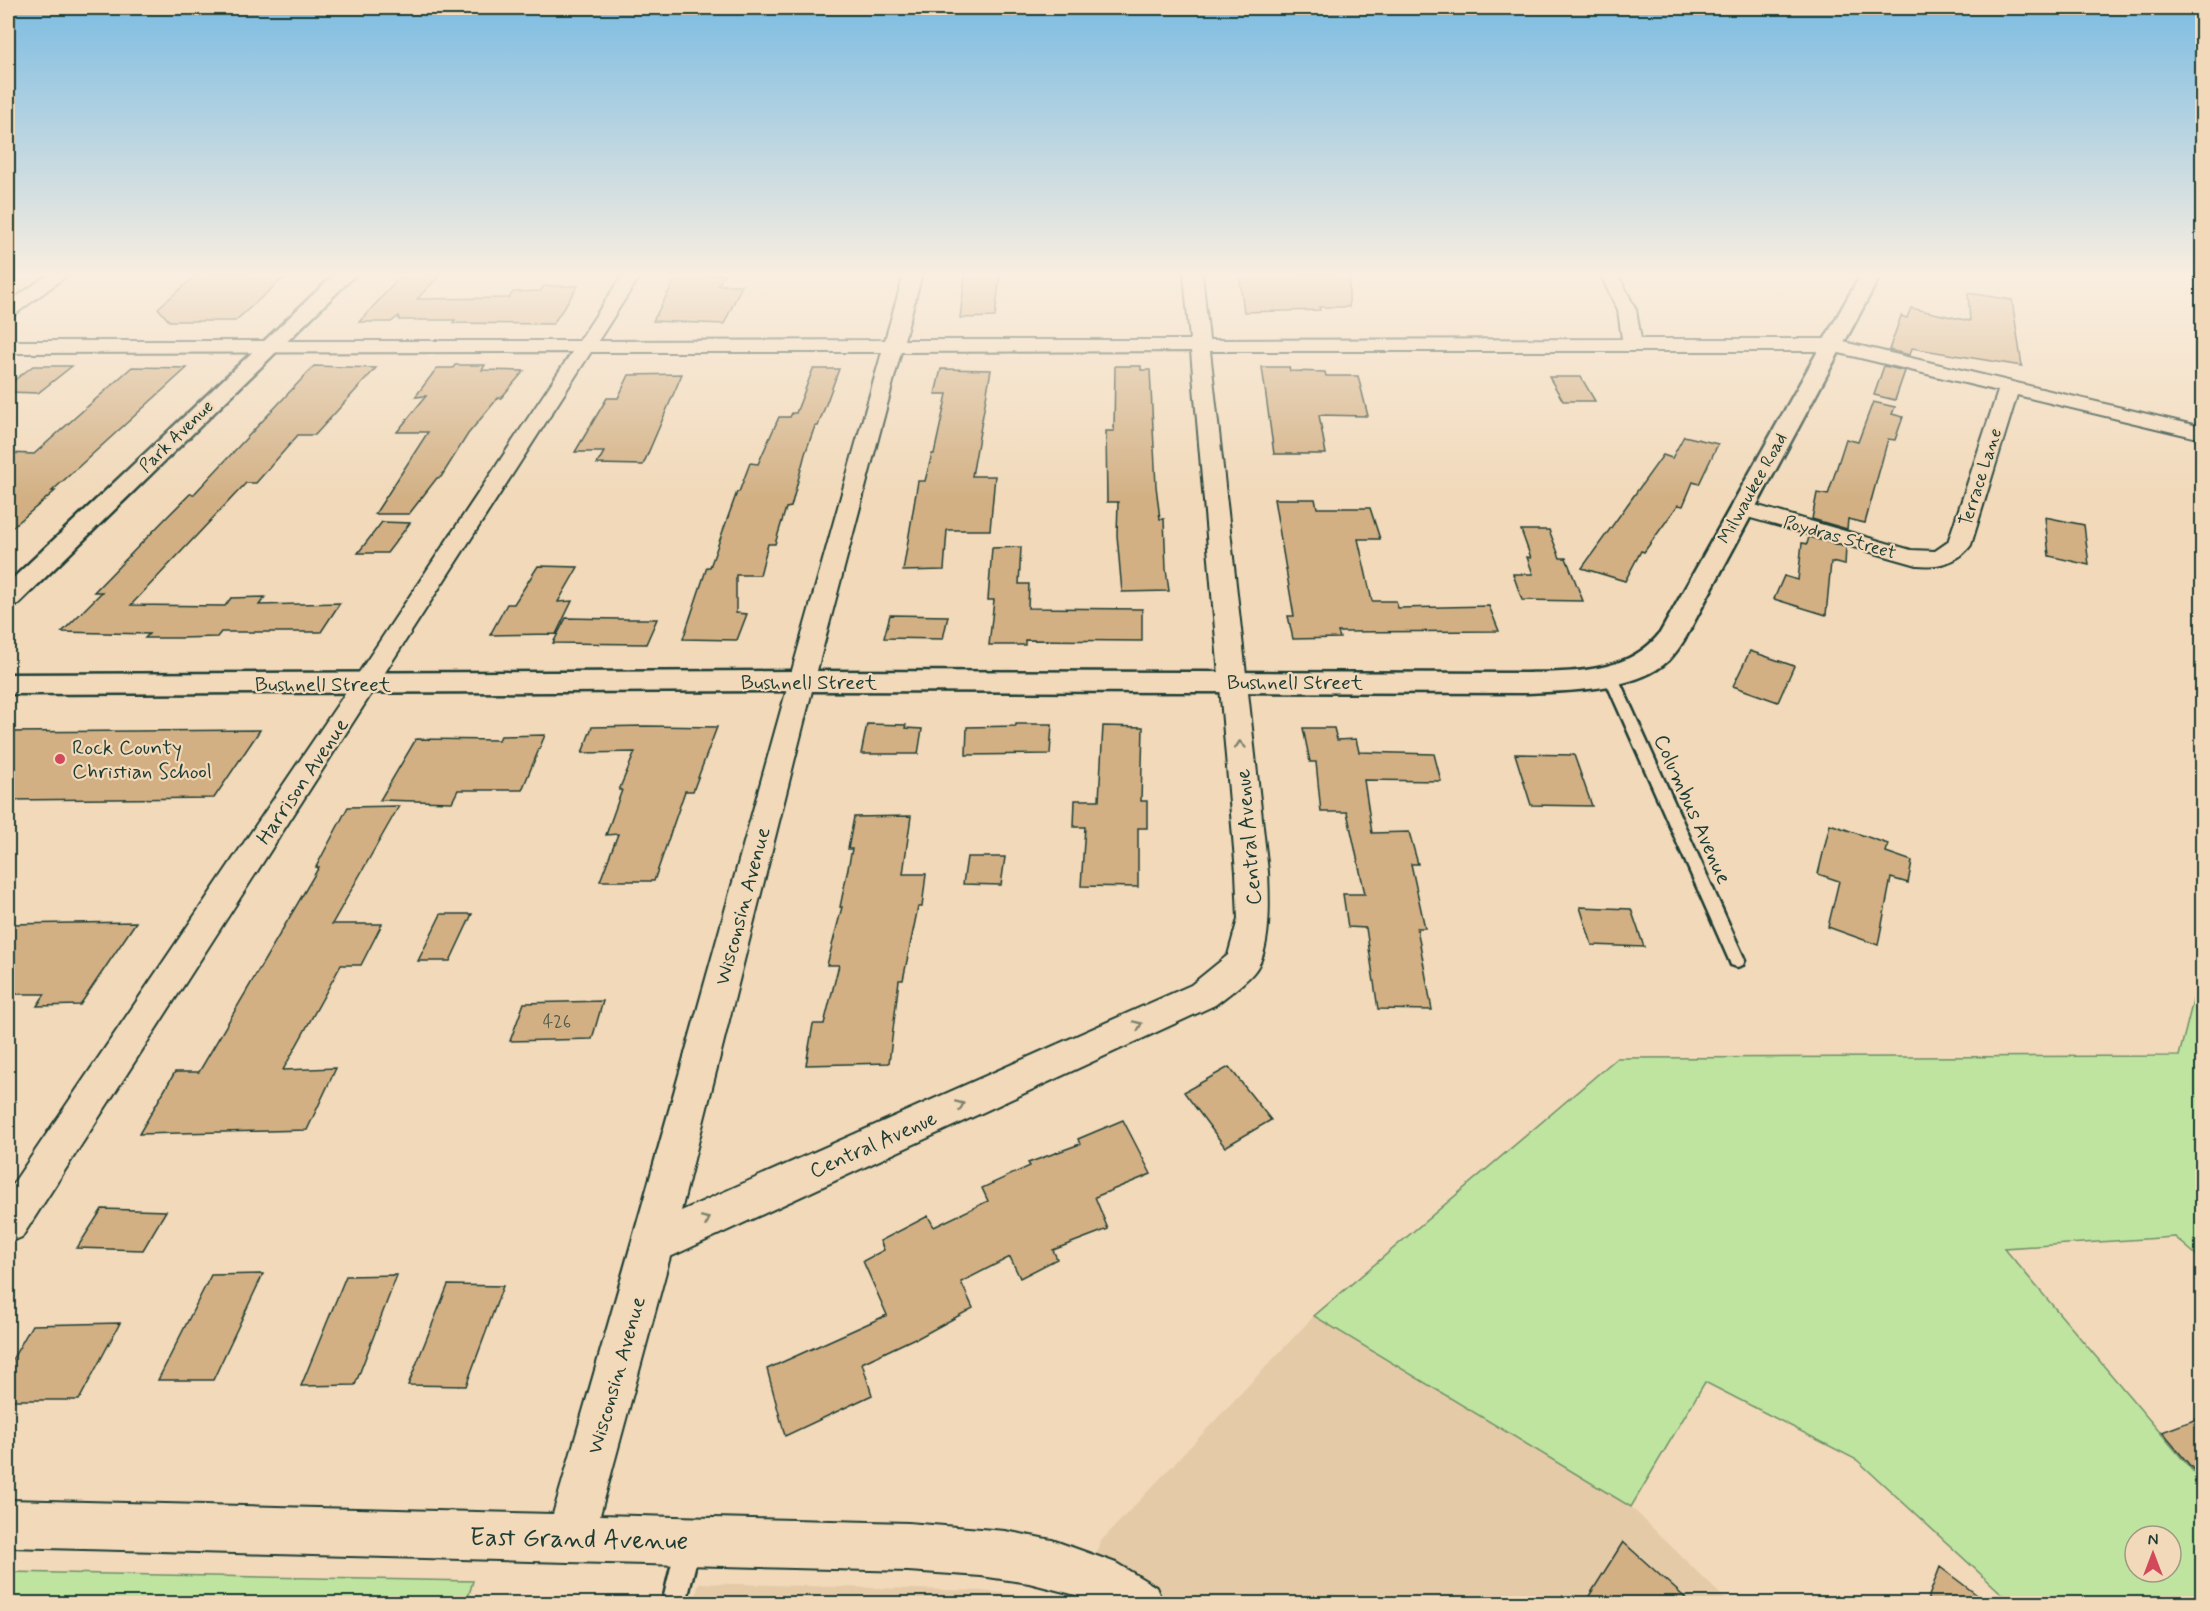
<svg xmlns="http://www.w3.org/2000/svg" width="2210" height="1611" font-family="Mynerve,sans-serif">
<rect width="100%" height="100%" fill="#f1d9b9"/>
<filter id="ink" filterUnits="userSpaceOnUse"><feTurbulence type="fractalNoise" baseFrequency=".0167" numOctaves="2"/><feDisplacementMap in="SourceGraphic" scale="12" xChannelSelector="R" yChannelSelector="G"/><feConvolveMatrix kernelMatrix="1 2 1 2 8 2 1 2 1" color-interpolation-filters="sRGB"/></filter>
<g filter="url(#ink)">
<path fill="#e4caa7" d="M8,274H48L8,302Z
M1314,1316L1631,1507L1729,1603L1078,1604L1101,1541Z
M699,1583L980,1591L1019,1595L1049,1603H694Z"/>
<path fill="#bfe49f" stroke="#6f906a" stroke-width="1.5" fill-rule="evenodd" d="M2202,965V1260L2175,1237L2004,1248L2202,1482V1603H2012L1857,1460L1705,1382L1631,1507L1314,1316L1617,1058L2179,1056ZM2135,1536H2171V1572H2135Z
M8,1572L473,1581L466,1604H8Z"/>
<path fill="#d2b084" stroke="#1f3d34" stroke-width="1.5" d="M198,274H288L235,321H169L158,308Z
M403,274L440,275L417,299L509,298L513,292L540,291L544,286H578L553,324L453,323L455,320H399V316L391,322H359Z
M678,274H724L718,285H742L724,324L653,321Z
M965,274H1000L995,317L960,318Z
M1239,274H1349V307H1319L1320,310L1244,312Z
M1968,293L2012,300L2022,366L1912,348L1910,355L1889,350L1901,316L1907,318L1911,308L1970,321Z
M455,365H485L482,370L524,371L501,398H498L468,434L441,477L437,478L409,514H375L428,432H397L426,396L415,397L437,368H453Z
M33,366H72L38,393L8,392V385Z
M314,366L376,368L315,435H298L256,483H246L131,605L225,606L231,598L265,597L259,605L340,603L321,632H221L217,637L180,638H145L149,634L62,632L102,592H94L167,517L190,494H194Z
M1115,366H1141V370H1150L1156,486L1160,519H1164L1166,569L1169,591L1122,592L1117,535L1118,502H1107L1106,431H1114Z
M1884,366L1905,371L1895,400L1874,395Z
M132,367L187,368L52,491H55L8,531V453L34,454Z
M1262,367H1289L1290,371L1325,372L1326,376H1358L1368,416L1319,415L1326,454H1274Z
M813,369H839L818,426H815L805,454L791,507L786,508L775,544H768L760,575H736V613L747,614L737,640L683,639L707,567H710L737,492H739L750,463L758,464L779,417H790L792,413H796Z
M941,369L991,370L972,476H995L990,530H947L944,570L903,571L918,481H925L932,454H934L947,394H935Z
M682,374L643,465L597,464L604,452H575L607,398H618L629,375Z
M1549,377H1581L1595,401H1563Z
M1873,402L1895,407L1892,414L1903,417L1895,440L1888,439L1865,523L1848,519L1847,529L1812,519L1817,493L1828,495L1846,439L1858,442Z
M1684,436L1718,444L1699,484L1693,482L1683,506L1678,505L1644,552L1641,551L1625,581L1582,568L1663,455L1672,458Z
M1274,499H1315L1317,508H1370L1380,539H1358L1372,601H1396L1398,608L1489,606L1499,631L1338,632L1340,638L1293,639L1288,616H1294Z
M2045,517L2084,525L2089,565L2049,556Z
M382,522L410,523L387,553H358Z
M1521,530H1549L1560,558H1566L1583,601L1522,600L1513,574H1533L1527,557L1531,558Z
M1809,537L1846,547L1845,565L1831,562L1826,615L1774,599L1784,576L1798,580L1802,543L1807,544Z
M1021,547L1019,584H1029L1028,608L1142,609V641L1025,640V645H989L994,600H988L992,548Z
M538,566L578,567L558,602L572,601L556,634L490,635L507,604H514Z
M890,615L948,616L943,639L884,638Z
M566,618L618,619H657L646,644L553,643Z
M1750,651L1794,666L1778,702L1733,686Z
M867,724L906,725L905,728L922,729L918,754H861Z
M1016,724H1052L1050,754L966,755L967,727L1016,726Z
M645,726L717,727L693,791H685L654,881H600L618,834L606,835L622,790H619L635,752L582,753L592,727Z
M1103,726L1143,727L1141,801H1147V828H1138V887L1081,886L1085,827H1074L1075,800H1099Z
M1303,728H1334L1337,740L1356,739L1359,752L1434,754L1441,781L1364,780L1372,833L1409,832L1418,864H1411L1425,928H1417L1432,1010L1378,1009L1366,928L1348,927L1343,894H1365L1347,812H1321L1316,762H1310Z
M260,730L214,798L8,800V732Z
M545,735L522,790H458L452,802L380,800L416,739L499,740L501,736Z
M1515,754L1574,755L1592,806L1531,805Z
M399,806L332,924H382L361,965H341L283,1070L336,1068L307,1130L139,1134L175,1072H199L319,867H316L348,807Z
M911,816L903,874H926L922,907H918L903,980H899L889,1063L806,1065L813,1024H824L839,965H827L842,907H840L852,849H848L854,817Z
M1830,824L1888,844L1886,852L1912,861L1908,883L1891,878L1878,945L1828,927L1839,881L1818,874Z
M967,857H1005L1001,885L963,884Z
M1580,907L1631,909L1644,947L1592,945Z
M441,914H472L450,961H418Z
M136,922L80,1005L37,1006L45,994H8V924Z
M603,1001L592,1039L510,1041L524,1003Z
M1229,1067L1271,1120L1225,1147L1184,1092Z
M1123,1120L1151,1174L1095,1197L1108,1229L1053,1250L1057,1259L1020,1278L1010,1257L961,1282L973,1308L916,1339L915,1338L862,1363L872,1395L785,1436L767,1369L887,1315L863,1261L884,1250L880,1241L928,1216L934,1227L988,1201L982,1188L1030,1166L1028,1163L1080,1144L1078,1139Z
M102,1209L166,1211L143,1250L77,1248Z
M263,1274L213,1380H158L211,1275Z
M397,1275L355,1385L301,1386L346,1276Z
M448,1285L503,1286L466,1386L408,1385Z
M120,1323L79,1400H8V1367L32,1325Z
M2202,1417V1480L2162,1432Z
M1623,1542L1692,1604H1584Z
M1940,1567L1989,1604H1926Z"/>
<g fill="none" stroke-linecap="round" stroke-linejoin="round">
<defs>
<path id="lane" d="M1610,671L1617,675L1745,960L1743,965L1737,967L1731,965L1729,960L1603,675Z
M688,1534L696,1538L700,1546L686,1604H662L676,1546L680,1538Z"/>
<path id="street" d="M49,274H69L14,315L8,316V303Z
M623,274H641L598,341L885,340L904,274H922L904,340H1190L1184,274H1202L1209,340L1622,339L1618,310L1600,274H1618L1636,310L1641,339H1831L2202,427V439L2017,395L1971,545C1958,563 1938,567 1917,565L1733,513L1730,508L1733,503L1741,501L1911,550L1935,551L1948,542L1998,391L1831,351H1210L1268,872C1269,898 1272,951 1254,972C1244,984 1228,995 1215,1005L670,1257L600,1515L908,1523L1005,1531L1052,1540L1116,1563L1156,1587L1163,1604H1094L1076,1595L1029,1583L981,1576L908,1571L8,1547V1500L553,1514C667,1128 771,739 882,352H591L22,1237L8,1243V1191L336,707L572,352L8,353V341H579ZM1191,351L1236,872L1238,919L1228,955L1191,985L681,1211L821,655L901,352Z"/>
<path id="secondary" d="M335,274H356L18,604L8,606V583Z
M1861,274H1881L1686,637C1681,645 1676,653 1669,660C1637,691 1567,691 1525,693L801,691L8,694V674L801,671L1525,673C1572,672 1628,674 1660,633Z"/>
</defs>
<use href="#lane" stroke="#1f3d34" stroke-width="5"/>
<use href="#street" stroke="#1f3d34" stroke-width="4"/>
<use href="#secondary" stroke="#1f3d34" stroke-width="5"/>
<use href="#lane" fill="#f1d9b9" fill-rule="evenodd"/>
<use href="#street" fill="#f1d9b9" fill-rule="evenodd"/>
<use href="#secondary" fill="#f1d9b9" fill-rule="evenodd"/>
</g>
<defs><path id="oneway-chevron" d="M-2-3.5L2.5 0L-2 3.5" fill="none" stroke-width="1.6" stroke-linecap="round" stroke-linejoin="round" transform="scale(1.5)"/></defs>
<g stroke="#7d8370">
<use href="#oneway-chevron" transform="translate(1240 745) rotate(-95)"/>
<use href="#oneway-chevron" transform="translate(1138 1025) rotate(-24)"/>
<use href="#oneway-chevron" transform="translate(960 1105) rotate(-24)"/>
<use href="#oneway-chevron" transform="translate(706 1220) rotate(-24)"/>
</g>
</g>
<linearGradient id="sky" x2="0" y2="1"><stop stop-color="#7cbce2"/><stop offset="0.55" stop-color="#f9eee0"/><stop offset="1" stop-color="#f9eee0" stop-opacity="0"/></linearGradient>
<rect width="2210" height="499" fill="url(#sky)"/>
<circle fill="#d1495b" stroke="#f1d9b9" stroke-width="2" cx="60" cy="759" r="6"/>
<g text-anchor="middle" stroke-width="4.5" stroke-linejoin="round" paint-order="stroke">
<g font-size="18" fill="#1f3d34" stroke="#f1d9b9">
<text transform="translate(176 436) rotate(-44)" y="6">Park Avenue</text>
<text transform="translate(1980 477) rotate(-72)" y="6">Terrace Lane</text>
<text transform="translate(1752 488) rotate(-61)" y="6">Milwaukee Road</text>
<text transform="translate(1840 537) rotate(16)" y="6">Poydras Street</text>
</g>
<g font-size="18" fill="#4c5a48">
<text x="557" y="1027">426</text>
</g>
<g font-size="21" fill="#1f3d34" stroke="#f1d9b9">
<text x="809" y="689">Bushnell Street</text>
<text x="1295" y="689">Bushnell Street</text>
<text x="323" y="691">Bushnell Street</text>
<text transform="translate(302 781) rotate(-56)" y="7">Harrison Avenue</text>
<text transform="translate(1693 809) rotate(66)" y="7">Columbus Avenue</text>
<text transform="translate(1248 837) rotate(-95)" y="7">Central Avenue</text>
<text transform="translate(742 906) rotate(-75)" y="7">Wisconsin Avenue</text>
<text transform="translate(873 1144) rotate(-24)" y="7">Central Avenue</text>
<text transform="translate(616 1375) rotate(-74)" y="7">Wisconsin Avenue</text>
</g>
<g font-size="21" fill="#1f3d34" stroke="#f1d9b9" text-anchor="start">
<text x="72" y="754">Rock County<tspan x="72" dy="24">Christian School</tspan></text>
</g>
<g font-size="26" fill="#1f3d34" stroke="#f1d9b9">
<text transform="translate(579 1538) rotate(1)" y="9">East Grand Avenue</text>
</g>
</g>
<rect width="2210" height="1611" fill="none" stroke="#f1d9b9" stroke-width="30"/>
<rect x="15" y="15" width="2180" height="1581" fill="none" stroke="#1f3d34" stroke-width="2" filter="url(#ink)"/>
<g transform="translate(2153 1554)"><circle r="28" fill="#f1d9b9" stroke="#9d9b84" stroke-width="1.5"/>
<path d="M0-4.5L10 22L0 15L-10 22Z" fill="#d1495b"/>
<text y="-9" font-size="16" font-weight="bold" text-anchor="middle" fill="#1f3d34">N</text>
</g>
</svg>
